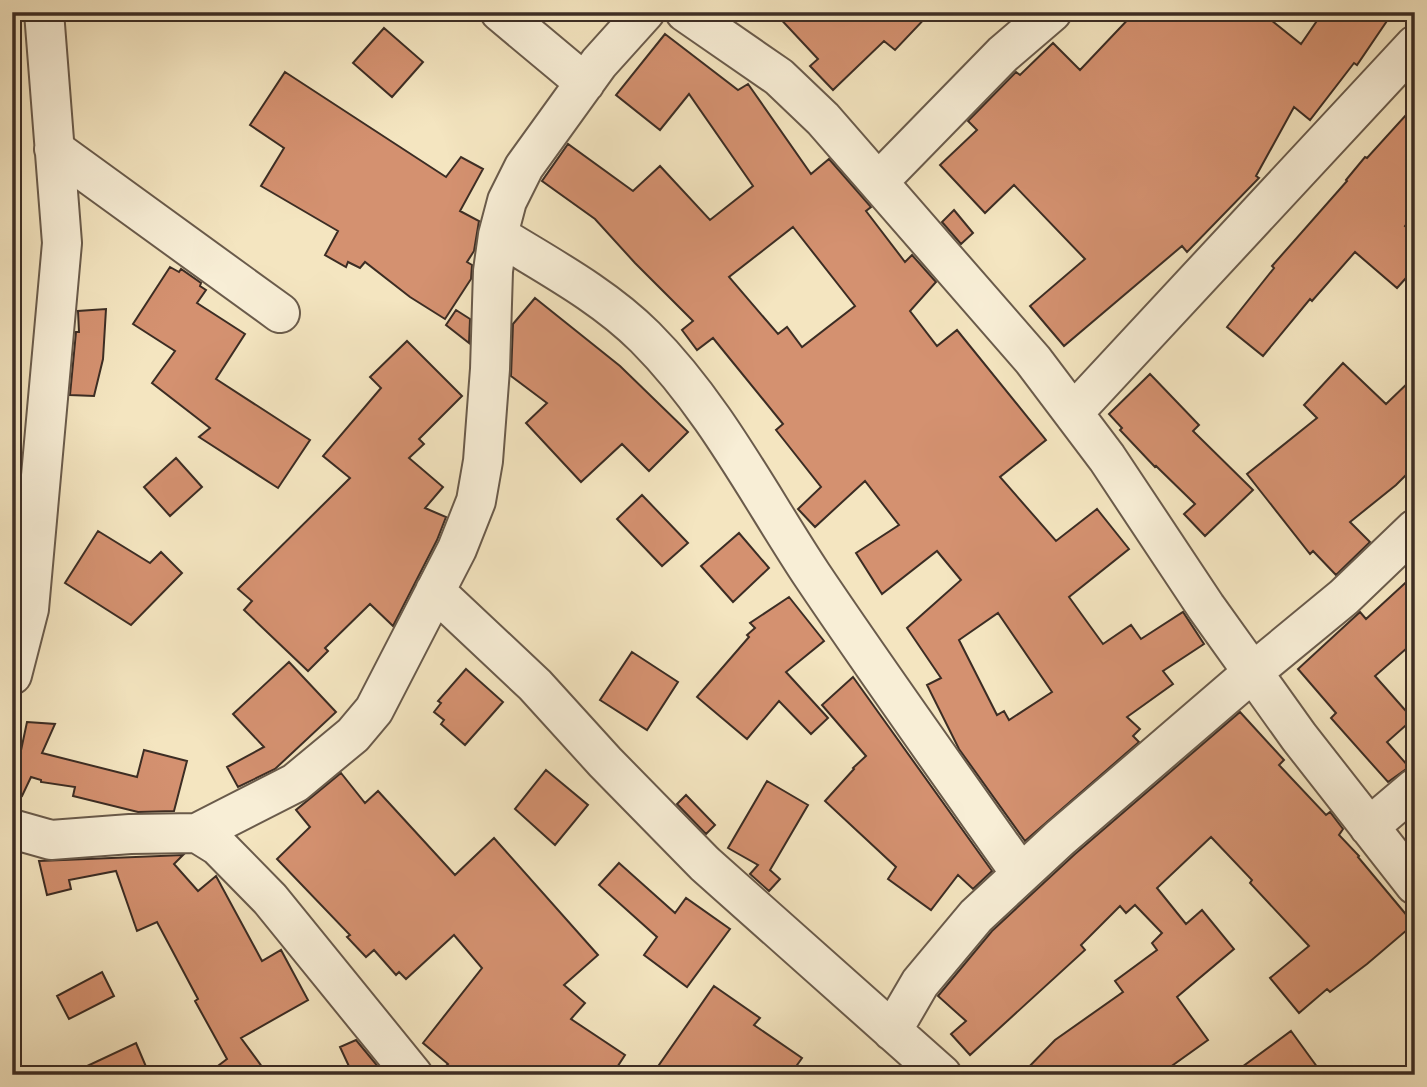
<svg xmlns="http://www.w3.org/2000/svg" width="1427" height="1087" font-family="Vollkorn,serif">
<rect width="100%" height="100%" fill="#f4e5c0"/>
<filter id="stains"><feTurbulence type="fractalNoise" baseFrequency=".00286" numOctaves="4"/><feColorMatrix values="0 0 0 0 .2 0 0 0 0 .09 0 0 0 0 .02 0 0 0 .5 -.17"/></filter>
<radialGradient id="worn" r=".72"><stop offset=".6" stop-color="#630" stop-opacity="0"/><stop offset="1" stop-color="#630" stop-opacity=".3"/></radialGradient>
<path fill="#d49170" stroke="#3c2d24" stroke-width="2" fill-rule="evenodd" d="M774,12H931L895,50L884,41L833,90L810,66L818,59Z
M1135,12H1261L1301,44L1323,12H1393L1357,65L1354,63L1310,120L1294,107L1256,176L1259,178L1187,252L1182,246L1064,346L1030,306L1085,259L1014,185L985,213L940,165L977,130L968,121L1016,72L1020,75L1053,43L1080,70Z
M384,28L423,62L392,97L353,63Z
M665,34L738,90L748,84L811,174L829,159L871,207L866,211L905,262L912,255L936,282L910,311L937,346L957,330L1046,440L1000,477L1056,541L1097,509L1129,549L1069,597L1103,644L1131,625L1141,639L1183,612L1204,644L1163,671L1173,684L1127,717L1140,729L1133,736L1139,742L1025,841L959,749L927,685L941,678L907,628L961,580L937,551L882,594L856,553L899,525L865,481L815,527L798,509L821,487L776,430L783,424L713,338L697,350L682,330L693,321L635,263L595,219L542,181L568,144L633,191L660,166L710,220L753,186L689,94L660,130L616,95ZM793,227L855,306L802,347L787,327L778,334L729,277ZM998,613L1052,692L1009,720L1004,711L997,715L959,640Z
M285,72L446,177L461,157L483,169L460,211L479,221L474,251L467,262L472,265L471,279L445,319L410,297L365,262L360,268L348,262L346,267L325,255L338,231L261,186L284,148L250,125Z
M1415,105V213L1405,226L1415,234V268L1397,288L1355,252L1312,301L1310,299L1263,356L1227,327L1274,268L1272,266L1347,181L1346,180L1365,157L1367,158Z
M954,210L973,233L961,244L942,222Z
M170,267L179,272L181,269L201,283L200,286L206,290L197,303L245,334L216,379L310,440L278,488L199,437L210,428L152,383L175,351L133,324Z
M535,298L620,366L688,432L649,471L622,444L581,482L526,423L547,403L511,376L513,324Z
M106,309L103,359L94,396L70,395L76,332H79L78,311Z
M456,310L470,319L469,343L446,325Z
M407,341L462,396L419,439L424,444L409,458L443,487L425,508L446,517L437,540L393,626L370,604L325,648L328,651L308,671L244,610L252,601L238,589L350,478L323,456L381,388L370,377Z
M1343,363L1386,404L1415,376V466L1396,485L1350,522L1370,542L1336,575L1313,551L1310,554L1247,474L1317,418L1304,405Z
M1150,374L1199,425L1193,431L1253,490L1205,536L1184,514L1195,504L1156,466L1155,467L1120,430L1122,428L1109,414Z
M176,458L202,487L170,516L144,487Z
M642,495L688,543L662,566L617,519Z
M98,531L150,563L161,552L182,573L131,625L65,583Z
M739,533L769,568L733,602L701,566Z
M1415,574V641L1375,676L1413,719L1387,742L1409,767L1388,782L1331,718L1336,713L1298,669L1360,612L1366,619Z
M789,597L824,641L786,672L828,718L811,734L779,701L747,739L697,697L749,637L747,635L755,628L750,623Z
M632,652L678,682L647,730L600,700Z
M289,662L336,712L275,769L238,787L227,767L264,747L233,714Z
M466,669L503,702L465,745L441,724L444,720L434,712L441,703L438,701Z
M853,677L992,871L973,889L958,875L931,910L888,879L896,867L825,801L854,769L853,768L866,756L822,705Z
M1240,712L1284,760L1279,765L1326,815L1330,812L1343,829L1339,835L1359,856L1358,857L1414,924L1367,964L1330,992L1327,989L1299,1013L1270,978L1309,946L1250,883L1252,880L1211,837L1157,888L1186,924L1202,910L1234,949L1177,997L1208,1040L1159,1075H1021L1055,1040L1123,992L1115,981L1157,950L1152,943L1162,933L1135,905L1126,913L1120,906L1081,945L1085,950L970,1055L951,1034L966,1021L938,996L992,931L1075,854Z
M27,722L55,724L42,753L137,777L144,750L187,761L174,811L138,812L73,796L75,787L41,782V780L31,777L22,796L12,793Z
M546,770L588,805L555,845L515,809Z
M341,773L365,803L378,791L455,875L494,838L598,955L564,985L585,1003L571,1019L625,1055L612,1075H437L448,1064L423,1043L482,968L454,935L406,979L399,972L396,975L374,950L366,957L347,937L350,935L277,859L310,827L296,810Z
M767,781L808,805L770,870L780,879L769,891L750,874L758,865L728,848Z
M686,795L715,825L706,834L677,804Z
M183,855L174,864L198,891L216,876L262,961L281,950L308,1000L241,1038L268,1075H206L227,1059L195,1001L198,999L157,922L137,931L116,871L69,880L71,889L47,895L39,861Z
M619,863L675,913L686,898L730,929L687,987L644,955L657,937L599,885Z
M102,972L114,996L69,1019L57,996Z
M714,986L760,1018L754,1025L802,1058L790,1075H652Z
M1291,1031L1323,1075H1231Z
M356,1040L380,1069L382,1075H353L340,1047Z
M136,1043L147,1069L133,1075H68Z"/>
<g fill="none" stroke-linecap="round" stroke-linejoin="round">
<defs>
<path id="minor" d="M500,12L585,83
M685,12L779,77L823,119L1033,360L1107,458L1206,607L1299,737L1415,885
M54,149L280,313
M878,182L1003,54L1052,12
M498,235C548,266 603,295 645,337C714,406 759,495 812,575C880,676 951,775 1021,874
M1073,413L1415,45
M435,591L535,685L605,762L705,864L942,1075
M12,675L29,609L62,243L44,12
M1369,827L1415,788
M12,829L51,840L130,834L197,833L218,846L270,899L413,1075
M197,833L295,783L353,735L374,710L457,549L476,501L483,461L490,369L493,271L498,235L507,201L524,167L599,63L645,12
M892,1031L920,983L976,916L1060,838L1253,672L1344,597L1415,529"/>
</defs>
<use href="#minor" stroke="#6a5b4b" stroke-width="42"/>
<use href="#minor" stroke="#f8eed6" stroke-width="38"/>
</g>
<rect width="1427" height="1087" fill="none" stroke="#f4e5c0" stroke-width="42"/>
<rect x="14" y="14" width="1399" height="1059" fill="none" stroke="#3c2d24" stroke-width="3.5"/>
<rect x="21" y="21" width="1385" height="1045" fill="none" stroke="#3c2d24" stroke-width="2"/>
<rect width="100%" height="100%" filter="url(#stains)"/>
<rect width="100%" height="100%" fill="url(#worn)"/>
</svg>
